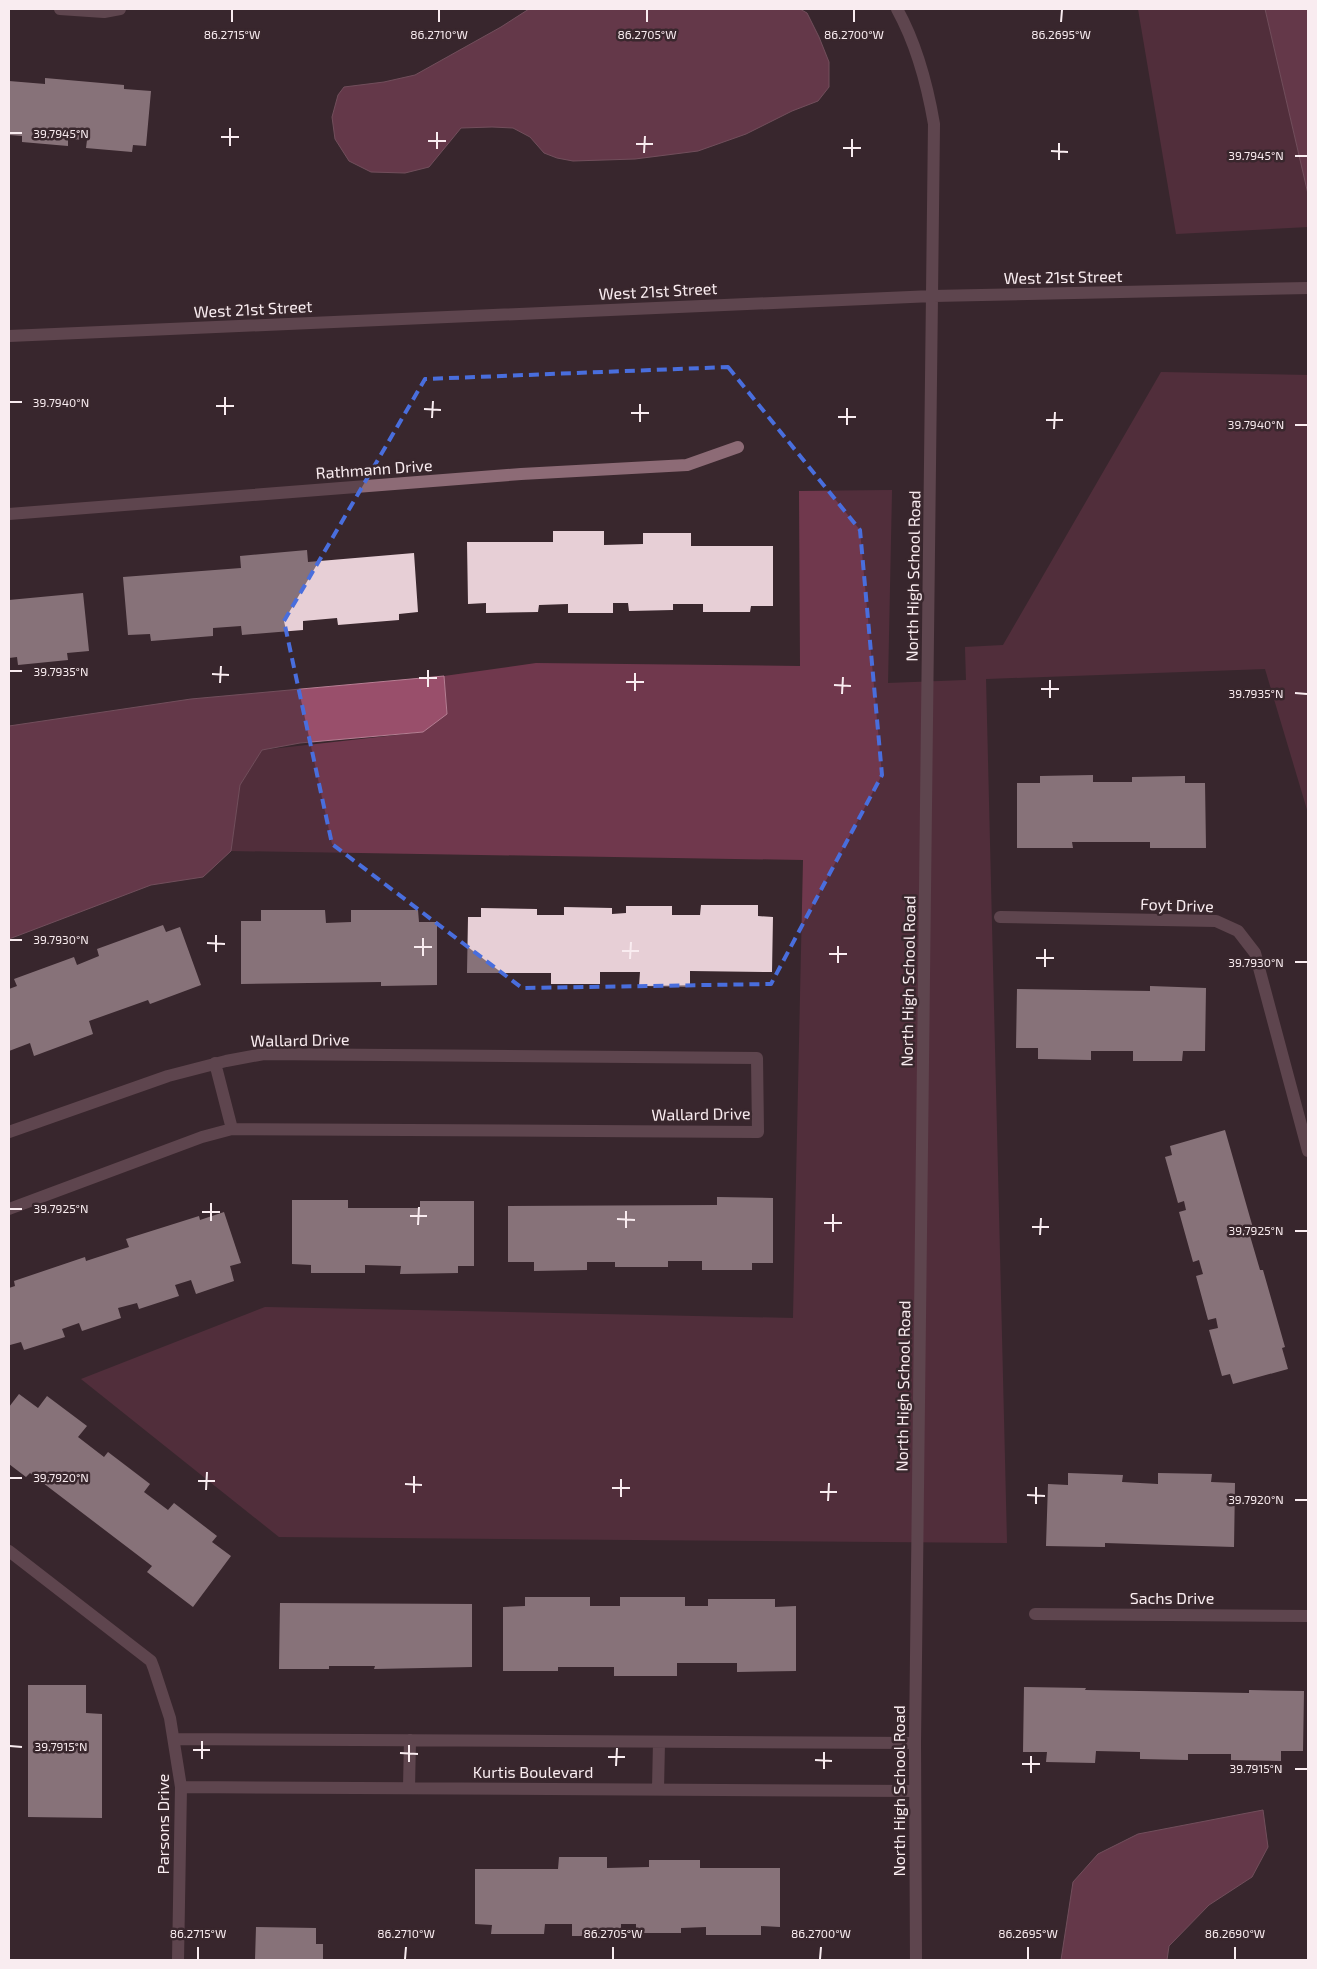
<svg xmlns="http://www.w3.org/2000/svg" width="1317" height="1969" font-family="'Exo 2',sans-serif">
<rect width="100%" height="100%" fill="#39272d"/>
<path fill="#70384d" d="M1138,9H1265L1308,194V227L1176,234Z
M1161,372L1308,375V813L1265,669L986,679L1007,1543L279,1537L81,1379L265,1307L793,1318L803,860L231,851L240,785L262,750L423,732L447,713L444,676L536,663L800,666L799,491L892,490L888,683L966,680L965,647L1003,645Z"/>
<path fill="#994f6b" stroke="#b67e93" d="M529,9H800L807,13L819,37L829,62V87L818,101L792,111L746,134L698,151L635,159L573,161L557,158L544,153L530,137L513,128L492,127L461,128L429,167L405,173L371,172L349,161L335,139L332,117L338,95L344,87L384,82L415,75L501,27Z
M1265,9H1308V194Z
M444,676L447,714L423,732L300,743L262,750L240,785L231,851L203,877L151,885L9,939V726L191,699Z
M1263,1810L1268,1847L1252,1877L1209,1905L1169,1946L1167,1960H1061L1073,1882L1098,1854L1138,1834Z"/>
<path fill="#e7cfd6" d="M45,78L124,85V89L151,91L146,146L133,145L132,152L86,148L87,140L68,139V146L22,142V136L9,135V81L45,84Z
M553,531H604V545L643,544V533H691V546H773V606H751L750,612H703V604H673V610L629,611L628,603H613V613H568V604L539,605L538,612L486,613V603L468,604L467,542H553Z
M307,550L308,562L414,553L418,612L399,614V620L338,625L337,618L303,621V630L242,635L241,626L213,628V636L151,641L150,634L128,635L123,577L241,568L240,556Z
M83,593L89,651L67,653L68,660L18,665L17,657L9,658V600Z
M1093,775V782H1132V777L1185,776V783H1205L1206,848H1150V842H1072L1073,848H1017V783H1040V776Z
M701,905H758V916L773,917L772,972L690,971V987L639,986L640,972H600V984H551V973H467L468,917H481V908L537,909V915H564V907L612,908V914L626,913V906H672V915H700Z
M261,910H325L326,923L351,922V910H418L419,922H437V985L381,986V982L241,984V921H261Z
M163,925L166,932L180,927L201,985L150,1004L148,1000L89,1021L93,1034L34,1056L30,1043L9,1051V989L17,986L14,979L74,957L77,965L99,956L97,949Z
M1150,986L1206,988L1205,1051H1183L1182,1061H1133V1051H1091V1060L1038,1059V1048H1016L1017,989L1150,991Z
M1225,1130L1253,1228L1248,1229L1260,1270H1263L1285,1347L1282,1348L1288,1369L1233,1384L1230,1374L1222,1376L1209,1330L1218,1328L1216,1318L1208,1320L1196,1276L1203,1274L1199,1260L1193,1262L1179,1212L1186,1210L1184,1201L1178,1203L1165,1157L1172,1155L1170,1146Z
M717,1197L773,1198V1263H752V1270H702V1261H668V1267H615V1262H587V1270L534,1271V1262H508V1206L717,1205Z
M292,1200H348V1208H420V1201H474V1266H458V1273L400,1274L401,1266L365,1265V1273H311V1265L292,1264Z
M224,1212L241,1263L230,1266L234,1281L196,1294L191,1280L175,1285L179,1296L139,1309L137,1303L118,1308L121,1318L82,1331L79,1323L62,1329L65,1337L24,1350L21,1342L10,1345L9,1340V1288L15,1286L14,1281L85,1257L86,1261L129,1247L126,1239L199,1216L200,1220Z
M19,1394L38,1408L47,1396L87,1426L78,1437L104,1457L108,1452L150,1484L144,1492L168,1510L174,1503L217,1536L212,1542L231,1556L193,1607L147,1572L152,1566L30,1473L26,1477L9,1464V1407Z
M1068,1473L1123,1475L1122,1482L1158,1484V1473L1212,1474L1211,1482L1235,1483L1234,1547L1105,1543V1547L1046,1546L1048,1484L1068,1485Z
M525,1597H590V1606H620V1597H685V1606H708V1599H775V1607L796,1606V1671L737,1672V1663H677V1676H614V1667H558V1671H503V1607L525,1606Z
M280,1603L472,1604V1667L374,1669L375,1666H329V1669H279Z
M28,1685H86V1713L102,1714V1818L28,1817Z
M1024,1687L1086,1688L1085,1690L1249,1693V1690L1304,1691L1303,1751H1281V1761L1231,1760V1754H1188V1760L1140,1759V1752L1096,1751L1095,1763L1046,1762L1047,1752H1023Z
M559,1857H607V1868L649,1867V1860H700V1868H780V1927L761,1926V1935H706V1927L681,1928V1933H636V1924H621V1936H572V1924H545L544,1934H491L492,1925L475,1924V1869H558Z
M256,1927L316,1928V1944H323V1960H255Z"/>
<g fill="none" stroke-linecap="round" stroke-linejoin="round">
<path stroke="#8d6b76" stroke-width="12" d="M60,9L104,12L120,9
M897,9C917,45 927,83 934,124L915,1743L916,1960
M9,336L933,296L1308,288
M9,514L521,474L687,465L738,447
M1000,917L1216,921L1238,931L1255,953L1308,1151
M215,1063L232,1129
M9,1132L168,1076L226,1061L264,1054L757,1058L758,1132L232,1129L202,1137L9,1209
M9,1551L151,1661L154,1669L170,1718L181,1787L178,1960
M1035,1614L1308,1616
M175,1739L915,1743
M181,1787L915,1791
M409,1788L410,1740
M658,1789L659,1742"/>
</g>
<path d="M0 0H1317V1969H0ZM728,367L860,530L882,775L771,984L522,988L332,844L284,621L425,379Z" fill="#39272d" fill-opacity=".55" fill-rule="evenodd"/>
<path fill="none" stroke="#496edd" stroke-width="4" stroke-dasharray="10 6" stroke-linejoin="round" d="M728,367L860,530L882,775L771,984L522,988L332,844L284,621L425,379Z"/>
<path fill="none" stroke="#f9ecf0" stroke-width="2" d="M232,22V10M439,22V10M647,22V10M854,22V10M1061,22L1062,10M10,133H22M221,137H239M428,141H446M636,144H653M230,146V128M843,148H861M437,149V132M1051,151L1068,152M644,153L645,136M1295,156H1307M852,157V139M1059,160V143M10,402H22M216,406H234M424,409L441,410M631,413H649M225,415V397M838,417H856M432,418L433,401M1046,420H1063M640,422V404M847,425V408M1295,425H1307M1054,429L1055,412M10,671H22M212,674L229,675M419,678H437M626,682H644M220,683L221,666M834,685L851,686M428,687V670M1041,689H1059M635,691V673M1295,693L1307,694M842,694L843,677M1050,698V680M10,940H22M207,943L225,944M414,947H432M622,951H639M216,952V935M829,954H847M423,956V938M1036,958H1054M630,959L631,942M1295,962H1307M838,963V946M1045,967V949M10,1209H22M202,1212H220M410,1216H427M617,1219L635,1220M211,1221V1203M824,1223H842M418,1225L419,1207M1032,1227H1049M626,1228V1211M1295,1231H1307M833,1232V1214M1040,1235L1041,1218M10,1478H22M198,1481H215M405,1484L422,1485M612,1488H630M206,1490L207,1472M820,1492H837M414,1493V1476M1027,1495L1045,1496M621,1497V1479M1295,1500H1307M828,1501L829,1483M1036,1504V1487M10,1746L22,1747M193,1750H210M400,1753L418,1754M608,1757H625M202,1759V1741M815,1760L832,1761M409,1762V1745M1022,1764H1040M616,1766L617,1748M824,1769V1752M1295,1769H1307M1031,1773V1756M198,1959V1947M405,1959L406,1947M613,1959V1947M820,1959L821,1947M1028,1959V1947M1235,1959V1947"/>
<g text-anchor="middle" stroke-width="5" stroke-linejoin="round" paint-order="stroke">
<g font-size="16" fill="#f9ecf0" stroke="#39272d">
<text transform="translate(1063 277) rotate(-1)" y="6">West 21st Street</text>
<text transform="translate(658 291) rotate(-3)" y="6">West 21st Street</text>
<text transform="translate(253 309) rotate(-3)" y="6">West 21st Street</text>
<text transform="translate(374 469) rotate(-4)" y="6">Rathmann Drive</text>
<text transform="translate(913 576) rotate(-89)" y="6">North High School Road</text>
<text transform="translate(1177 905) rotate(2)" y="6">Foyt Drive</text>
<text transform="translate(908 981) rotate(-89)" y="6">North High School Road</text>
<text transform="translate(300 1040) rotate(-1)" y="6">Wallard Drive</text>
<text transform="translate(701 1114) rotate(-1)" y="6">Wallard Drive</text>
<text transform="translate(903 1386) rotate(-89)" y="6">North High School Road</text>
<text x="1172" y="1604">Sachs Drive</text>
<text x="533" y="1778">Kurtis Boulevard</text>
<text transform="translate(899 1791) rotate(-90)" y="6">North High School Road</text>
<text transform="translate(163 1824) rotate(-90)" y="6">Parsons Drive</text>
</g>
</g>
<g font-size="12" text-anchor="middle" fill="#f9ecf0" stroke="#39272d" stroke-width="5" stroke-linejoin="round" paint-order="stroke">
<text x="232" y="39">86.2715°W</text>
<text x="439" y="39">86.2710°W</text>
<text x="647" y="39">86.2705°W</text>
<text x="854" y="39">86.2700°W</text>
<text x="1061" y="39">86.2695°W</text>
<text x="61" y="138">39.7945°N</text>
<text x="1256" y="160">39.7945°N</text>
<text x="61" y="407">39.7940°N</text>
<text x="1256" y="429">39.7940°N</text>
<text x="61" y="676">39.7935°N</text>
<text x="1256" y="698">39.7935°N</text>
<text x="61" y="944">39.7930°N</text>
<text x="1256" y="967">39.7930°N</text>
<text x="61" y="1213">39.7925°N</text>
<text x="1256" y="1235">39.7925°N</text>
<text x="61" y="1482">39.7920°N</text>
<text x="1256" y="1504">39.7920°N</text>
<text x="61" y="1751">39.7915°N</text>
<text x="1256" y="1773">39.7915°N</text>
<text x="198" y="1938">86.2715°W</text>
<text x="406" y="1938">86.2710°W</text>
<text x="613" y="1938">86.2705°W</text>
<text x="821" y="1938">86.2700°W</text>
<text x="1028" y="1938">86.2695°W</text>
<text x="1235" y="1938">86.2690°W</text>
</g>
<rect width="1317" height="1969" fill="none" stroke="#f9ecf0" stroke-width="20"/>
</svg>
